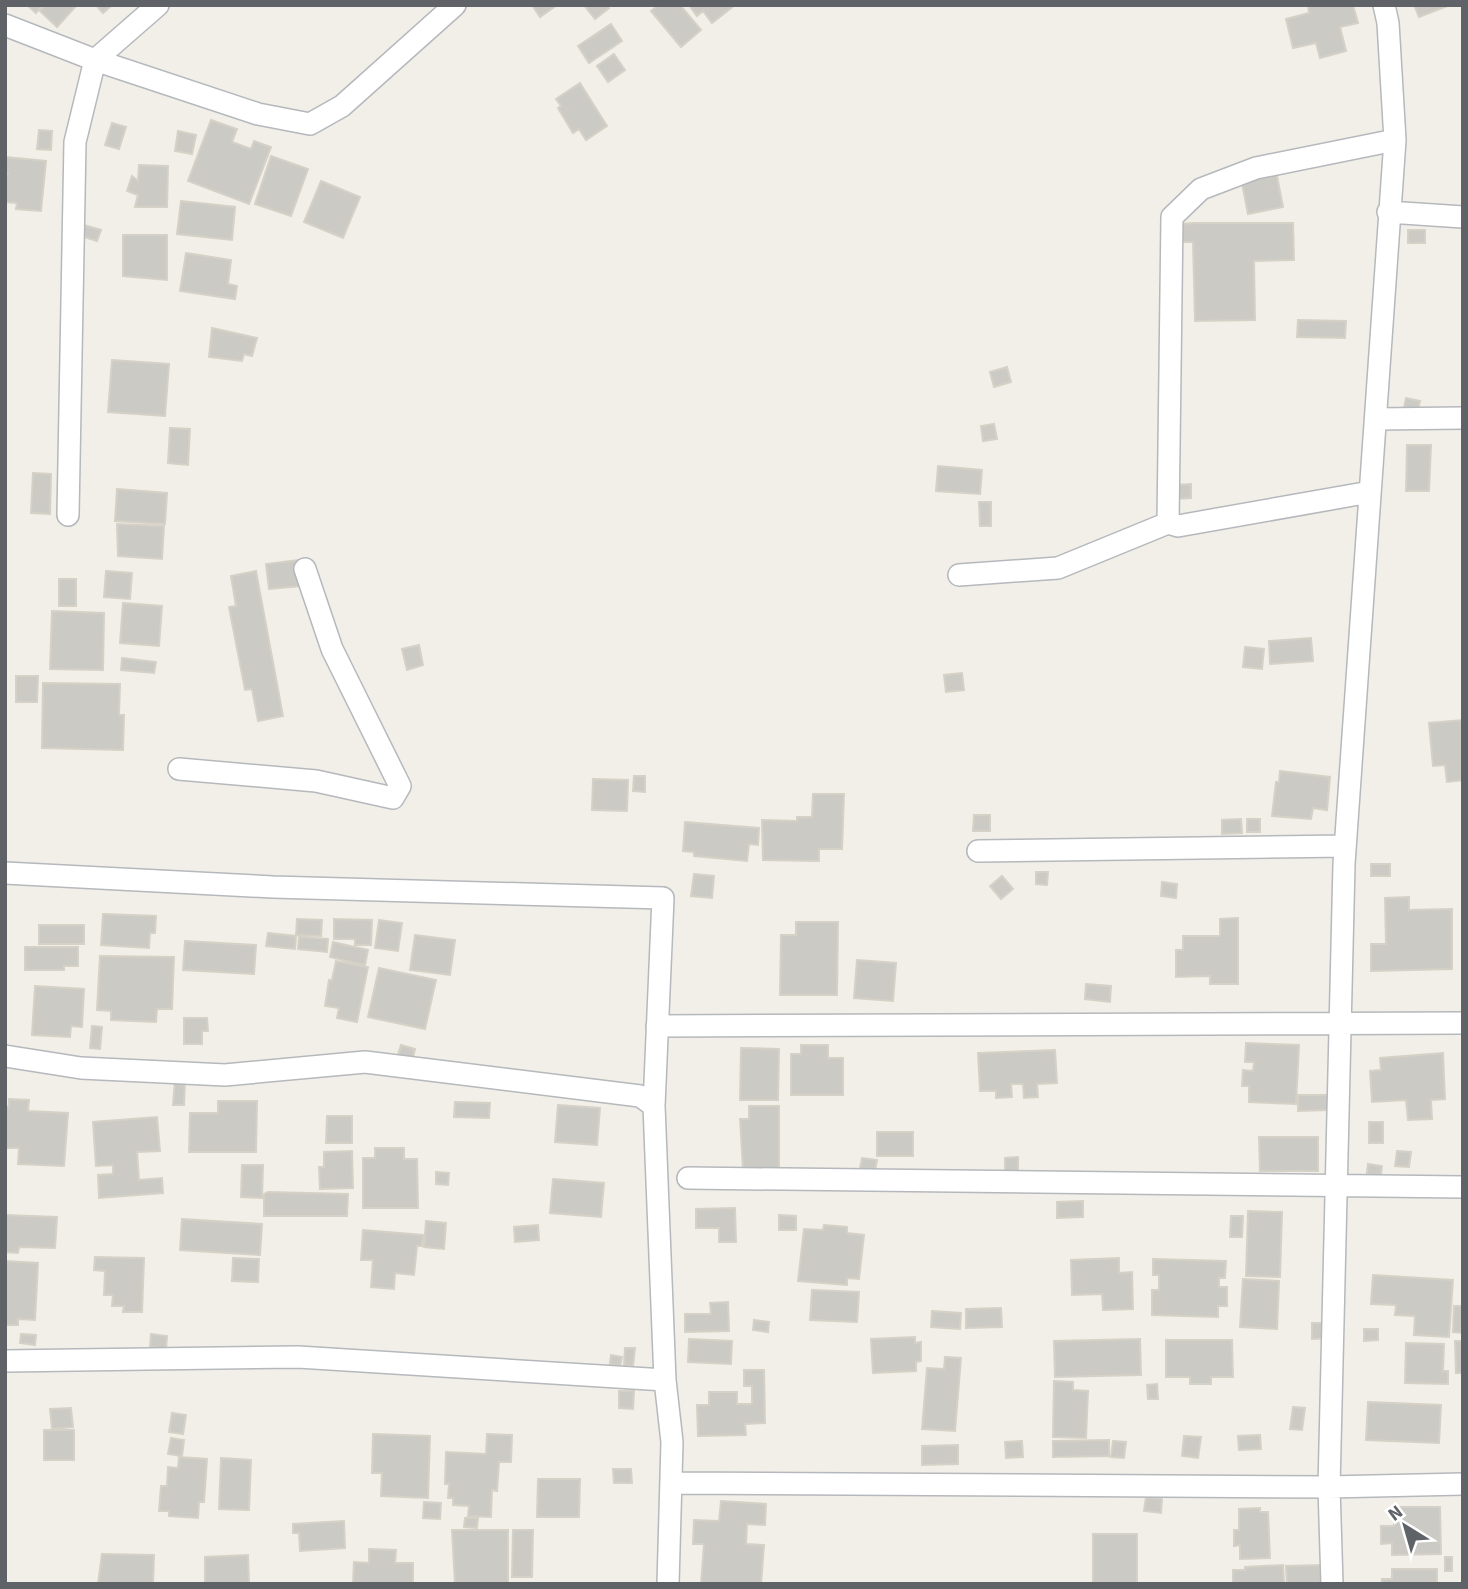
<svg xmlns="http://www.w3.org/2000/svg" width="1468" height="1589" font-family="'Source Sans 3',sans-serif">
<rect width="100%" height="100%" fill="#f1efe8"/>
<path fill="#cccac5" stroke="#d6d1c6" stroke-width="2" d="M27,5H42L36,13Z
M45,5H75L76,6L57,27L40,11Z
M96,5H112L103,13Z
M532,5H557L540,17Z
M584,5H607L609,8L595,19Z
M658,5H680L701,30L681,47L651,11Z
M689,5H735L712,23L703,11L697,16Z
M1308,5H1353L1358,23L1340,27L1346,51L1320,58L1316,43L1293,48L1286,19L1309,13Z
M1414,5H1450L1419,17Z
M611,24L622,41L589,63L578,46Z
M614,54L625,70L608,82L597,66Z
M580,83L607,126L586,140L579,129L573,133L558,108L561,106L556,99Z
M211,120L237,129L232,142L251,149L254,141L271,147L249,204L188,181Z
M112,123L126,127L119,149L105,145Z
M39,130L52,131L51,150L37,149Z
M178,131L196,135L192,154L175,151Z
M271,156L308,169L291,216L255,204Z
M5,157L46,161L41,211L16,209L17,203L5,202V175L9,173H5Z
M139,165L168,166L167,207H135L138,195L127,191L132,176L138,181Z
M1276,171L1283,207L1248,214L1241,178Z
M321,181L360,197L343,238L304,222Z
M181,201L235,207L232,240L177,234Z
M1196,223H1293L1294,260L1254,261L1255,320L1195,321L1193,242H1179V224Z
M84,225L101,230L97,241L81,236Z
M1408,230H1425V243H1408Z
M123,235H167V280L123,276Z
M186,253L231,260L228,284L237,286L235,299L180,291Z
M1298,320L1346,321L1345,338L1297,337Z
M212,328L257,338L252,356L244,354L242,361L209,357Z
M112,360L169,364L165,416L108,412Z
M1007,367L1011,382L994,387L990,372Z
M1406,398L1420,401L1417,415L1403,412Z
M994,424L997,439L983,441L981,426Z
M170,428L190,429L188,465L168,463Z
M1407,445H1431L1429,491H1406Z
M938,466L982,470L980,494L936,491Z
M33,473L51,474L50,514L31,513Z
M1191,484V498L1177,499V485Z
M117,489L167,493L165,524L115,521Z
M979,502H991V526H980Z
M117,524L164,526L162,559L118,556Z
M298,560L301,586L269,589L266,564Z
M106,571L132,573L130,599L104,597Z
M256,571L283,716L258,721L252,689L245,690L229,607L236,606L231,576Z
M59,579H76V606H59Z
M123,603L162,606L159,646L120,643Z
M52,611L104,613L103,670L50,669Z
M1311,638L1313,661L1270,664L1269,641Z
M419,645L423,665L407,670L402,649Z
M1245,647L1264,649L1262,669L1243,667Z
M122,658L156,662L154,673L121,670Z
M962,673L964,690L946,692L944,675Z
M16,676H38L37,702H16Z
M43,683L120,684L119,715H124L123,750L42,748Z
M1463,720V780L1447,782L1445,765L1433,766L1429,723Z
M1280,771L1330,777L1327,810L1313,808L1311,819L1272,816L1276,782H1279Z
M634,776H645V792L633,791Z
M593,779L628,780L627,811L592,810Z
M813,794H844L842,849H819V861L763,860L762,820L797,821V817H812Z
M974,815H990V831H973Z
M1241,819L1242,833L1222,834V820Z
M1247,819H1260V832H1247Z
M685,822L759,828L758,845L749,844L747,861L694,856V852L683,851Z
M1371,864H1390V876H1371Z
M1036,872H1048L1047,885L1036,884Z
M694,874L714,876L712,898L691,896Z
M1002,876L1013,889L1001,899L990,886Z
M1162,882L1177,884L1176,898L1161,896Z
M1409,897V910L1452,909V969L1371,971V944H1386L1385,898Z
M103,914L156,916L155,933H150L149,948L101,945Z
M1238,918V984H1210V976L1176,977V950H1183V936H1220V919Z
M297,919L322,920L321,936L296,935Z
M334,919L372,920L371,945H355V939H334Z
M379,920L402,923L398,951L375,948Z
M796,922H838L837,995H780L781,935H796Z
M39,925H84V944H39Z
M268,933L296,936L295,949L266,946Z
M415,935L455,940L450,975L410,970Z
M299,937L328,939L327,952L298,949Z
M185,941L256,945L254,974L183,970Z
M333,942L368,950L365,965L330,957Z
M25,947H78V966H64V970H25Z
M100,956L174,957L172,1009H157L156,1022L111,1020V1011L97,1010Z
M857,960L896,963L893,1001L854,998Z
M336,961L368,967L357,1022L337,1018L339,1008L325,1006L329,980H332Z
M379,968L436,980L425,1029L368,1017Z
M1086,984L1111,986L1110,1002L1085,999Z
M35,986L84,989L82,1027L71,1026L70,1037L32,1035Z
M184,1018H207L208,1031H202V1044H184Z
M92,1026L102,1027L100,1049L90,1048Z
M1246,1043L1299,1045L1296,1104L1249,1102V1086H1242L1243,1070L1253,1071L1254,1062H1245Z
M401,1045L415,1049L412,1062L397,1058Z
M801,1045H828V1058H843V1095H791V1054H801Z
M741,1048L779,1049L778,1100H740Z
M1055,1050L1057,1083L1037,1084L1038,1097L1024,1098L1023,1084H1011L1012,1097L996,1098V1091H980L978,1053Z
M1443,1053L1445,1099L1431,1100L1432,1119L1408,1120L1406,1100L1372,1102L1370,1071L1381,1070L1380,1058Z
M175,1080L185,1081L184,1105H173Z
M1298,1095H1328V1110L1298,1111Z
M9,1099L29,1100L28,1111L68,1113L64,1166L18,1164L19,1148H5V1106L9,1107Z
M218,1101H257L256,1152H189L190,1113H218Z
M455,1102L490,1103L489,1118L454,1117Z
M558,1105L600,1108L597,1145L555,1142Z
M749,1106H779V1168H743L740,1119H749Z
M327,1116H352V1143H326Z
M157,1117L160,1151L137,1152L139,1180L162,1178L163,1193L99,1198L98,1175L113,1174V1165L96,1166L93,1122Z
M1369,1122H1383V1143H1369Z
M877,1132H913V1156H877Z
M1259,1137H1318V1171H1260Z
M375,1148H404V1159H417L418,1208H363V1158H375Z
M352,1151L353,1188L320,1189L319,1167H324V1152Z
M1397,1151L1411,1152L1409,1167L1395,1166Z
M1018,1157V1172L1005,1173V1158Z
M862,1158L877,1160L874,1176L859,1173Z
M1368,1164L1382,1166L1380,1182L1366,1180Z
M242,1165H263L262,1198L241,1197Z
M436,1172L449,1173L448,1185L436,1184Z
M553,1179L604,1183L601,1217L550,1213Z
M268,1192L348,1194L347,1216H264V1194Z
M1083,1201V1217L1057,1218V1202Z
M735,1208L736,1242H719V1228H696V1209Z
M1248,1211L1282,1212L1280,1277L1246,1276Z
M5,1215L57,1217L55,1248L19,1247L18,1253L5,1252Z
M779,1215L796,1216V1230H779Z
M1231,1216H1243L1242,1237H1230Z
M182,1219L262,1224L260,1255L180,1250Z
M426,1221L446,1223L444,1249L424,1247Z
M538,1225L539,1240L515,1242L514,1227Z
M824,1225L847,1227V1233L864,1235L859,1279L847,1278V1285L798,1281L804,1229L823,1230Z
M363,1230L423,1235L422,1246H417L414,1275L395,1273L394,1289L371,1287L373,1260H361Z
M95,1257L144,1258L142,1312H123L124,1306H112L113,1295H104L105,1271L94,1270Z
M233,1258L259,1259L258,1282L232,1281Z
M1119,1258V1273L1132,1272L1133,1309L1103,1310L1102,1294L1072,1295L1071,1260Z
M1153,1259L1226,1261L1225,1278H1219V1287H1227V1306H1218V1317L1152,1315V1290H1159V1275H1153Z
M5,1261L38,1263L35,1320L18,1319V1325H5Z
M1373,1275L1453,1280L1449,1337L1414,1335L1415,1316L1395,1315L1396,1305L1371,1304Z
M1243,1279L1279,1281L1277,1329L1240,1327Z
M812,1290L859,1292L857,1322L810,1320Z
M728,1302L729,1331L685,1332V1314H711L710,1303Z
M1454,1306H1463V1333L1453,1332Z
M1001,1308L1002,1327L966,1328V1309Z
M932,1311L961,1313L960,1329L931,1327Z
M754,1320L769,1322L768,1332L753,1330Z
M1312,1323H1330V1338L1312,1339Z
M1364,1329H1378V1340L1364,1341Z
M21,1334L36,1335L35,1345L20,1343Z
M151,1334L167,1336L166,1349L150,1347Z
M915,1337V1343L921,1342V1361L916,1362V1371L873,1373L871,1339Z
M689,1339L732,1341L731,1364L688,1362Z
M1140,1339L1141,1375L1055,1377L1054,1341Z
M1166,1340H1232L1233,1377H1211V1384H1190V1377H1166Z
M1455,1341H1463V1373H1456Z
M1406,1343L1444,1344L1443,1371H1448V1384L1405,1383Z
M625,1348H635L633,1366L624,1365Z
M611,1355L622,1357L620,1366L610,1364Z
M945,1357L961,1358L955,1431L922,1429L927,1368L944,1369Z
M744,1370H764L765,1423L745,1424L746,1435L698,1436L697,1405H709V1392H737V1404H752V1386H744Z
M1054,1381L1073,1382V1390L1088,1391L1086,1438L1053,1437Z
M1157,1384L1158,1399H1148L1147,1385Z
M619,1391H634L633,1409L619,1408Z
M1368,1402L1441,1405L1439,1443L1366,1440Z
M1293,1407L1305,1408L1302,1430L1290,1429Z
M71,1408L73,1427L52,1429L50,1409Z
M172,1413L186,1415L183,1434L169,1432Z
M44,1430H74V1460H44Z
M373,1434L430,1436L428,1498L381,1496L382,1473H372Z
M487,1434L512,1435L511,1462H499L497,1491L492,1490L491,1517L468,1516L469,1506L453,1505V1498H448L449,1484H445L446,1452L486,1454Z
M1260,1435L1261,1449L1239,1450L1238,1436Z
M1184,1436L1201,1437L1198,1458L1182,1456Z
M171,1438L184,1440L182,1456L168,1454Z
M1109,1440V1456L1053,1457V1441Z
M1022,1441L1023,1457L1006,1458L1005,1442Z
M1113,1441L1126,1442L1124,1458L1111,1457Z
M958,1445V1464L922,1465V1446Z
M179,1457L207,1459L204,1502H199L198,1518L169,1516V1511H159L161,1486H167L168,1467L178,1468Z
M221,1458L251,1460L249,1510L219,1509Z
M613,1469H631L632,1483H614Z
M538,1479H580L579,1517H537Z
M1146,1497L1162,1499L1161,1513L1144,1511Z
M721,1501L766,1504L765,1525L747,1524L746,1544L764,1545L761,1584H701L704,1544H693L694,1520L719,1521Z
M424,1502L441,1503L440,1519L423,1518Z
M1394,1507H1440L1441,1554L1392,1555V1543L1381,1544V1526H1394Z
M1260,1508V1512H1268L1270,1558L1240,1559V1545L1234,1546V1530H1239V1509Z
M465,1518H478L477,1528L464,1527Z
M344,1521L345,1548L300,1551L299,1533H293V1524Z
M452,1530H508V1584H455Z
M513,1530H533L532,1577H512Z
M1093,1534H1137V1584H1093Z
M369,1549L396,1550L395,1563H413V1584H353L354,1562L369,1563Z
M102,1554L154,1555L153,1584H98Z
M248,1555L249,1583L205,1584V1557Z
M1445,1557H1452V1571H1445Z
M1283,1565L1284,1584H1233V1570H1245V1567Z
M1323,1565V1584H1287L1286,1566Z
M1392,1569H1437V1584H1382V1579H1392Z"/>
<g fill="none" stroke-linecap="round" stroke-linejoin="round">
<defs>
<path id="minor" d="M5,25L95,60L258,114L310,124L342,106L455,5
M1388,212L1463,217
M1376,419L1463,418
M68,515L75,142L95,60L158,5
M1168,523L1172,217L1201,189L1256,168L1395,140
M959,575L1058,568L1168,523L1178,526L1370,492
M179,769L316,781L393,798L400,786L332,649L305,569
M978,851L1345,846
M5,873L273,887L663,898L654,1106L665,1380L672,1442L668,1584
M657,1026L1463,1023
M5,1056L81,1068L225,1075L365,1062L640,1096L654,1106
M688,1178L1463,1187
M5,1361L298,1357L665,1380
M671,1483L1329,1487L1463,1484
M1332,1584L1329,1487L1344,864L1395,140L1388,23L1384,5"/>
</defs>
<use href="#minor" stroke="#b5b8bc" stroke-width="24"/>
<use href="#minor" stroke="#fff" stroke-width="21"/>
</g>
<rect width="1468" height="1589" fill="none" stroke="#5f6368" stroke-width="14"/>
<g transform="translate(1405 1526) rotate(323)" stroke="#ffffff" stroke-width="5" paint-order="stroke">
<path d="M0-5L12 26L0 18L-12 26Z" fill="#5f6368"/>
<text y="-10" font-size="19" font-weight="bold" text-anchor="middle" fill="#5f6368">N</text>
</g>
</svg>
